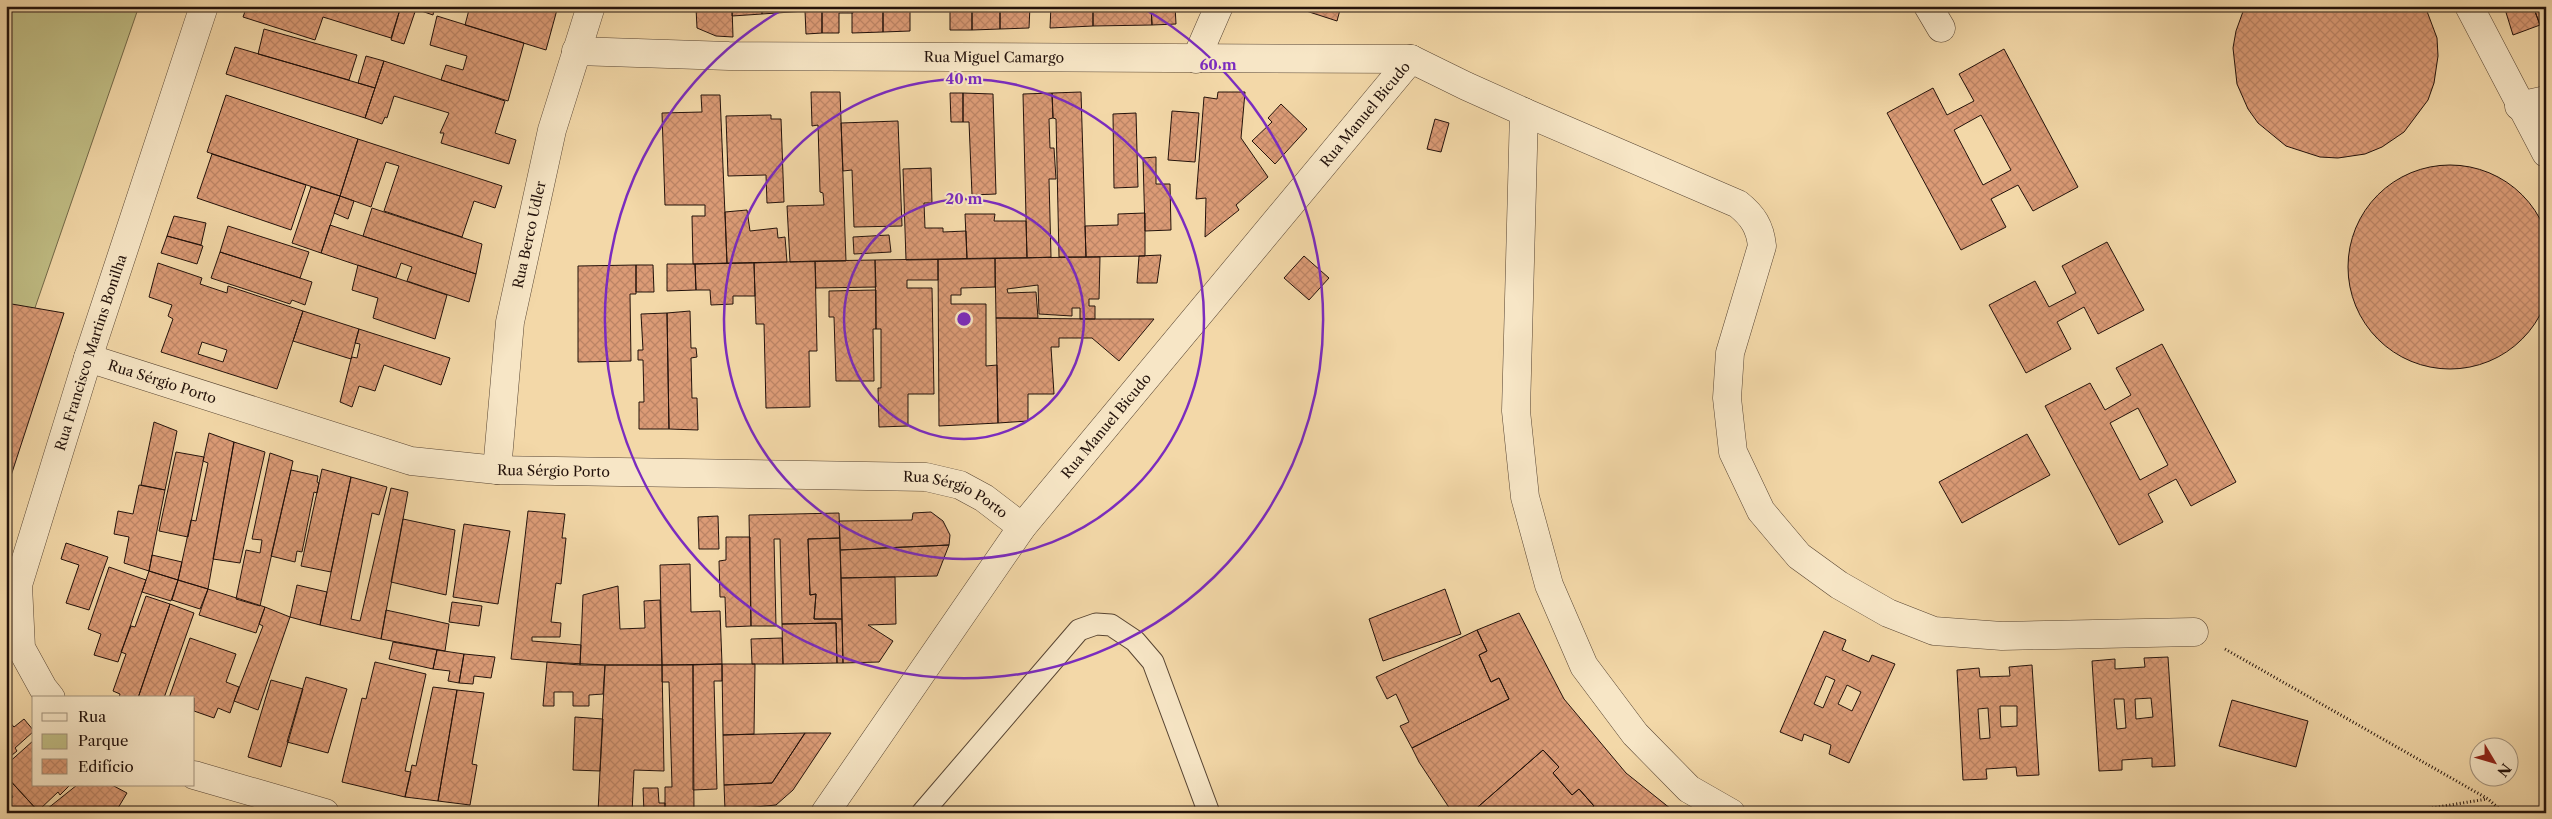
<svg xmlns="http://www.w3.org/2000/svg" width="2552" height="819" font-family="'Libre Caslon Text',serif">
<defs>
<pattern id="building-cross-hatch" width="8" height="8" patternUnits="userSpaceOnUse" patternTransform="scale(1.25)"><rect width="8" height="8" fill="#db9b76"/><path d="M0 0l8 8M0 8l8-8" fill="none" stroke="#bc8465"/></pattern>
</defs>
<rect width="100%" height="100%" fill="#f3d8a8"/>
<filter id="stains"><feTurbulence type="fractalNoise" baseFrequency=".004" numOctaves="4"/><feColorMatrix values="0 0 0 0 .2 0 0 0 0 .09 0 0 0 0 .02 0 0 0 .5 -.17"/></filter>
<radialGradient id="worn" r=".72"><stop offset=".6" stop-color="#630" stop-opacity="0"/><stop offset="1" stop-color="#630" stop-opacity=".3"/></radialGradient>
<path fill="#c0bd84" stroke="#726848" d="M6,6H139L6,392Z"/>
<path fill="url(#building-cross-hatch)" stroke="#23120b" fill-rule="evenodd" d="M247,6H401L391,38L323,17L315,40L243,17Z
M401,6L416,9L404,44L391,40Z
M407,6H435L433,15Z
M470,6H558L546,50L465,25Z
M687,6H732L733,37L716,36L697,28L696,8H687Z
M732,6H762V14L732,16Z
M762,6H791V12L762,14Z
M791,6H822V33L806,34L805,11L791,12Z
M822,6H852L853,13H839V33H822Z
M862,6H883V32L852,33V11H862Z
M883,6H910V31L883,32Z
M950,6H972V30H950Z
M972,6H1000V29L972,30Z
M1000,6H1030L1029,28L1000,29Z
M1051,6H1093V26L1050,28Z
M1093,6H1151L1152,25L1093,26Z
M1151,6H1175L1176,24L1152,25Z
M1301,6H1341L1337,21L1300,9Z
M2245,6H2425L2437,38L2438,56L2434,83L2428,100L2404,132L2382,147L2365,154L2338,158L2320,157L2286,146L2258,123L2248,109L2237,84L2233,48L2236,31Z
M2504,6H2533L2540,25L2513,35Z
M2533,6H2546V42L2540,25Z
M437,16L524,43L508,101L441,80L446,65L463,70L467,56L430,45Z
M264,29L357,55L349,80L258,54Z
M235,47L375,88L365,118L226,74Z
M2004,49L2078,187L2033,211L2018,185L1991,199L2006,227L1961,250L1887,113L1933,88L1947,115L1974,101L1959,74ZM1981,115L2011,170L1983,185L1954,130Z
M366,56L384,61L375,88L358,83Z
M384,61L505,101L495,133L516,140L509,164L441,143L444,133H440L449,113L394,96L387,118L385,117L382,124L365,118Z
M811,92H840L846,261L790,262L787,206L824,205L823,193L820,192L818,125L812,126Z
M1081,92L1086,257H1059L1056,119L1053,118L1052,93Z
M1218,92H1245L1241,138L1268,177L1236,205L1239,210L1205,237L1206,198L1196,199L1204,97L1217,99Z
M950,93H963V122H951Z
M963,93L993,94L996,194L972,195L969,122H963Z
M1052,93L1053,118L1049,119L1050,148H1054L1056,179H1049L1051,257L1027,258L1023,94Z
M226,95L358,139L340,196L207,152Z
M701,95H720L727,263L693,264L692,216H705V205H665L662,113L702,112Z
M1281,104L1307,129L1275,164L1252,141L1272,122L1268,118Z
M1172,111L1199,113L1195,162L1168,160Z
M1136,113L1138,187L1114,188L1113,114Z
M771,115V119H781L784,202L767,203L766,175L728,176L726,116Z
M1435,119L1449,123L1441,152L1427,149Z
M898,121L902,226L854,227L852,170L843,171L841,123Z
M358,139L502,186L495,208L474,201L462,237L384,211L399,166L386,162L371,207L340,196Z
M212,154L306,185L291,230L197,198Z
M1156,157V184H1170L1171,230L1145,231L1143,158Z
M2348 267a102 102 0 1 1 204 0a102 102 0 1 1-204 0Z
M931,168L932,203H924L925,228H943V232L966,231L967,259L906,260L903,169Z
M311,187L340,196L321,253L292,243Z
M340,196L354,201L348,219L334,213Z
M372,208L482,244L476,274L363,236Z
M747,210L750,231L777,228L778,238L785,237L787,262L727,263L725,212Z
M1145,213V256L1086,257L1085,226L1118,225V214Z
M965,214H995L994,221H1026L1027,258L967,259Z
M174,216L206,223L201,245L167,236Z
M330,225L476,274L469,302L407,281L412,267L401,263L396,278L321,253Z
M228,226L309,252L300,278L220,252Z
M889,235L891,252L854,254L853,237Z
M167,236L203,246L197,264L161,253Z
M2107,242L2144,310L2098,334L2084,307L2057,322L2071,349L2026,373L1989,305L2035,281L2049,307L2076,293L2062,266Z
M220,252L312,282L305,305L292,300L290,304L211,278Z
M1161,255L1157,283H1137L1139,256Z
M1304,256L1329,278L1309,300L1284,278Z
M1100,257L1099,299H1089V306H1095V319H1080V308H1072V316L1039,314L1038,285L1007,289L1008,293L1036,292L1038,318H996L995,258Z
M995,258V287L961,288V295H951V304H986V366L997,365L998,423L939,426L938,259Z
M938,259V280H907V288H932L934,394H908V426L879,427L878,388H881V329H876L875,260Z
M875,260L876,287L816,288L815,261Z
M815,261L817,351H809L810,407L766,408L764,324H756L754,263Z
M158,263L202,278L200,284L227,293L228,286L303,311L277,389L161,352L173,319L168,316L172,305L149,297ZM202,342L227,350L223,362L198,354Z
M754,263L755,296H733V304L711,305L710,290H696L695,264Z
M667,264H695L696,290L667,291Z
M358,265L447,295L435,339L373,318L378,298L352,290Z
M636,265H653L654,292H636Z
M636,265V294H630L631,361L578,362V266Z
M876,290V329H873L874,381H836L834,317H829V291Z
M6,303L64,313L6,491Z
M303,311L359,329L351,359L293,341Z
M690,311L691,348H696L697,357L691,358L692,398H697L698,430L669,429L667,313Z
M667,313L669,429H639V402H644L643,360H638V350H643L641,314Z
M996,318L1095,319H1154L1119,361L1092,338H1059V347H1051L1054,394H1028V421L998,423Z
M359,329L450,358L441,385L384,365L375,391L359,386L352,407L340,402L351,359L352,357L357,358L360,344L355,343Z
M2162,344L2236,482L2191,506L2176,479L2148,494L2163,522L2119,545L2045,406L2090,383L2105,410L2131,395L2116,368ZM2138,408L2168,465L2140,480L2110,423Z
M154,422L177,431L165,490L141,485Z
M209,433L234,442L208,589L178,580L191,520L196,521L208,463L203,461Z
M2027,434L2050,475L1962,523L1939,482Z
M234,442L265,452L240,563L213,559Z
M176,452L204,457L188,537L159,531Z
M270,453L293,461L260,606L236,599L246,550L260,553L262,540L252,539Z
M322,469L351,477L331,572L301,566Z
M291,470L318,476L317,482L319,483L317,493L314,492L302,552L297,551L295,562L271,556Z
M351,477L387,487L379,515L372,513L351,619L360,621L391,488L408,492L381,639L320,625Z
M139,485L165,490L149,571L124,563L129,537L114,534L118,511L133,514Z
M528,511L565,514L562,538H566L561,584L556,583L551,622L561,623L560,637H532V641L581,645L580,665L511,659Z
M931,512L943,521L950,535L949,545L840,550L839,521L912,520L913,513Z
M839,513L840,538L808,539L810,595L816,594L814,619H842L843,663H837L836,623L782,624L780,539H774L776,626H751L749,515Z
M718,516L719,549H699L698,517Z
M403,519L455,530L446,595L391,582Z
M464,524L510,531L498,604L453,597Z
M726,537H750L751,626L726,627L725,597H720L719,561L726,560Z
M840,538L842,619H814L816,594L810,595L808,539Z
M66,543L108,557L89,610L66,603L79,565L61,559Z
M949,545L937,576L841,578L840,550Z
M152,555L182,562L178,580L149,571Z
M690,564L691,612L720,611L722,664L662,665L660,565Z
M109,567L146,580L118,662L94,655L101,634L88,629Z
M149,571L178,580L171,601L142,592Z
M895,577L896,624L868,625L893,641L879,662L843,663L841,578Z
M178,580L208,589L200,609L172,600Z
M297,585L327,592L320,625L290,617Z
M618,586L620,629L645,628L644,601L660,600L662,665H580L583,595Z
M208,589L265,607L256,633L199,615Z
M1445,589L1461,634L1383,661L1369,619Z
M146,596L170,604L138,698H119L120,694L113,691L126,654L121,652L131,626L135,627Z
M452,602L482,606L479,626L449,622Z
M170,604L194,613L164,698H138Z
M265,607L290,617L258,710L234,701L263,626L259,624Z
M386,610L449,624L445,651L381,639Z
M1519,613L1564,699L1626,773L1676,813H1586L1594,806L1579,789L1572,795L1553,773L1559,767L1543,750L1471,813H1453L1450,809L1419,762L1412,748L1509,699L1499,678L1491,682L1479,655L1487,651L1477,630Z
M836,623L837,663L783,664L782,624Z
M1477,630L1487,651L1479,655L1491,682L1499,678L1509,699L1412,748L1400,726L1409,722L1396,694L1387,699L1376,677Z
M1824,631L1846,640L1842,650L1869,662L1872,655L1895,664L1849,763L1829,754L1831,745L1804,734L1802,741L1780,732ZM1826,676L1835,680L1823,708L1814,704ZM1847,685L1861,692L1852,711L1838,704Z
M190,638L236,654L226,682L239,687L230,713L218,708L214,718L194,711V698H169Z
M782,638L783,664H752L751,639Z
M393,642L437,650L433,669L389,659Z
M437,650L464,654L459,683L448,681L450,671L433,669Z
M464,654L495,657L491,678L474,676L473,684L459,683Z
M2168,657L2175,766L2152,767V758L2122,760V770L2099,771L2092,661L2115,659V669L2145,667L2144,658ZM2151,698L2153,717L2136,719L2135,699ZM2114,699H2124L2126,728L2117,729Z
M375,662L426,674L405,771L411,772L405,797L342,782L362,698L366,699Z
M547,662L605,665L603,694L589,695V706H573V692H554V706H543Z
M722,664V681H714L717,789L693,790V665Z
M722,664H755L754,734L723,735Z
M605,665H662L664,771L634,770L632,813H598Z
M662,665H693L694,813H665V787H672L669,682H662Z
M2032,665L2039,775L2017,776L2016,767L1986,769L1987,779L1963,780L1957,670L1979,668L1980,677L2010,676L2009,667ZM2000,706H2017V726L2001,727ZM1988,708L1990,738L1980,739L1978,709Z
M306,677L347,689L328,753L287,742Z
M271,680L303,689L281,767L248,757Z
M433,687L457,690L438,801L405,797L412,765L416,766Z
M457,690L484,693L472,764L477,765L470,805L438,801Z
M2232,700L2308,721L2296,767L2219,746Z
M575,717L603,719L600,771L573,770Z
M7,719L14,727L24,719L34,731L15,748L17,751L6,760Z
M805,733H831L793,790L776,805L725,810L724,785L772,783Z
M805,733L772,783L724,785L723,735Z
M34,740V785H70L60,795L58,792L38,811L6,776V765Z
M1543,750L1559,767L1553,773L1572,795L1579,789L1594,806L1586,813H1471Z
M6,776L38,811L40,813H6V804L13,797L9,791L6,793Z
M77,785H112L127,793L115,813H42Z
M643,788H658L659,803H665V813H644Z"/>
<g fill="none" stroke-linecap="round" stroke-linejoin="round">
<defs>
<path id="lane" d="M922,813L1079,630L1096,624L1111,625L1135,641L1153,662L1209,813"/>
<g id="street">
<path d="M1928,6L1941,28"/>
<path d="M2469,6L2546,153"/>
<path id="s1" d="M576,51L729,56L1411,59L1466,86L1524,112L1516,411L1525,497L1549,585L1584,666L1635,734L1689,789L1731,813"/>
<path d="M1196,59L1219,6"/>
<path d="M2519,106L2546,100"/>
<path d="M1524,112L1738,204C1753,216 1760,227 1762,246L1730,353L1727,398L1733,452L1761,511L1799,556L1839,585L1888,613L1934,631L2002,636L2194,632"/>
<path id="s2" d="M88,358L411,461L497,470L926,477L960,485L984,498L1022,527"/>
<path id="s3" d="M497,470L510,322L552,130L591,6"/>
<path id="s4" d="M51,698L43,688L21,648L18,585L88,358L204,6"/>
<path d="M194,775L325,813"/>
<path id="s5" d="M825,813L1022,527L1411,59"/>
</g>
</defs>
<use href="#lane" stroke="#574432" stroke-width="23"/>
<use href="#street" stroke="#574432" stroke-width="29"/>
<path stroke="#23120b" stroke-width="3" stroke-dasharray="1 2.5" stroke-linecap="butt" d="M2225,649L2488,799L2504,813
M2401,813L2487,799"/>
<use href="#lane" stroke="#f7e6c6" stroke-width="21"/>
<use href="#street" stroke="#f7e6c6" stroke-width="28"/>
</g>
<g fill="none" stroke="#7b2cbf" stroke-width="2.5">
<circle cx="964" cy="319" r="120"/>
<circle cx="964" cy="319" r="240"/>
<path d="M1141 7A359 359 0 1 1 787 7"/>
</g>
<g text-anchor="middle" stroke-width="4" stroke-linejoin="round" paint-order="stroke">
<g font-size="14" fill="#23120b" stroke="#f7e6c6">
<text dy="5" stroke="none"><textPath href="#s1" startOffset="418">Rua Miguel Camargo</textPath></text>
<text dy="5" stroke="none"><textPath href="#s5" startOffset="884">Rua Manuel Bicudo</textPath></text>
<text dy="5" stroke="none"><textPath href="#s3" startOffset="238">Rua Berco Udler</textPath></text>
<text dy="5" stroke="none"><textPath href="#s4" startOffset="365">Rua Francisco Martins Bonilha</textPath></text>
<text dy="5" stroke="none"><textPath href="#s2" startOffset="78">Rua Sérgio Porto</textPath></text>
<text dy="5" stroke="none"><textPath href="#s5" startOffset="479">Rua Manuel Bicudo</textPath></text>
<text dy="5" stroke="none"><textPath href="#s2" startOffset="482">Rua Sérgio Porto</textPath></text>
<text dy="5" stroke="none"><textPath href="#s2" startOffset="888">Rua Sérgio Porto</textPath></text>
</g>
</g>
<circle cx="964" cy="319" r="8" fill="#7b2cbf" stroke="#f7e6c6" stroke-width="2.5"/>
<g font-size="15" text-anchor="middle" font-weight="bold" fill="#7b2cbf" stroke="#f7e6c6" stroke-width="4" stroke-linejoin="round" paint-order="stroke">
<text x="1218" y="70">60 m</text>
<text x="964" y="84">40 m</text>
<text x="964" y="204">20 m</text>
</g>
<rect width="2552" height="819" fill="none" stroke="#f3d8a8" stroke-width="25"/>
<rect x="8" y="8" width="2537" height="804" fill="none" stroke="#23120b" stroke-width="2.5"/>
<rect x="12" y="12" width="2527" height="794" fill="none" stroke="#23120b"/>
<rect x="32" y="696" width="162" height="90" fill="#f7e6c6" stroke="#a2917b"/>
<rect x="42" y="713" width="25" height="8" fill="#f7e6c6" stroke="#a2917b"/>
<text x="78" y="722" font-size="15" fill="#23120b">Rua</text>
<rect x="42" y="734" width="25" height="15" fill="#c0bd84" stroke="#a2917b"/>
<text x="78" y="746" font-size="15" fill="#23120b">Parque</text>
<rect x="42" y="759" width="25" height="15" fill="url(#building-cross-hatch)" stroke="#a2917b"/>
<text x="78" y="772" font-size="15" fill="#23120b">Edifício</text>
<g transform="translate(2494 762) rotate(128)"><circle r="24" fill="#f7e6c6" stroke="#a2917b"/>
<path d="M0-4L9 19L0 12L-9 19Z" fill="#8f2418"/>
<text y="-8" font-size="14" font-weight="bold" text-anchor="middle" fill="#23120b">N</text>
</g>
<rect width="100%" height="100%" filter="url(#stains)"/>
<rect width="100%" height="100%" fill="url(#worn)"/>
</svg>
